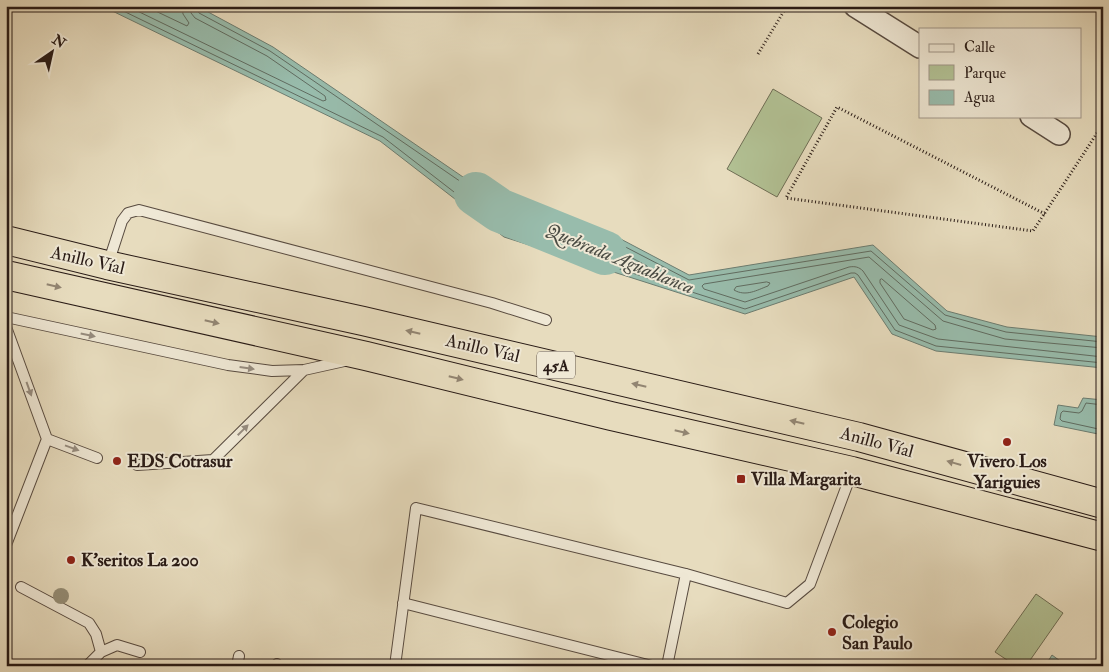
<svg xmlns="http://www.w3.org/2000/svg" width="1109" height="672" font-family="'IM FELL Double Pica',serif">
<rect width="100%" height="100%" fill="#e7dcbe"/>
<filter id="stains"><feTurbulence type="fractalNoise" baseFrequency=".004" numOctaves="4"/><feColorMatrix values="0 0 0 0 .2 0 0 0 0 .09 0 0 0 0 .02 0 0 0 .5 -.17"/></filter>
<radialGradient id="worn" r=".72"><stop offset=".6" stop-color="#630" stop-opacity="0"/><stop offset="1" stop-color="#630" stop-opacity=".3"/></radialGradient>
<path fill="#b2c194" stroke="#6e6e55" d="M773,89L822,118L777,197L727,169Z
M1036,594L1063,613L1026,666H1016L995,652Z"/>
<path fill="#98bcac" stroke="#6c7c70" d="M102,6H197L273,47L539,229L615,236L689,275L873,245L947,311L1007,327L1103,337V368L936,351L892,334L854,277L745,314L504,237L380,141Z
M1083,398L1103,400V435L1054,425L1058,405L1078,408Z
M1052,655L1067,666H1045Z"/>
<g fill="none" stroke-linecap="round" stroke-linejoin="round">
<path stroke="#606c61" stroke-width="1" d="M113,6L383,137L507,233L745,309L851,273H855L858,275L895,330L936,346L1103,363
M127,6L323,101L326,100L325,96L267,56L195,18L191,13L190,6
M145,6L187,26L189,23L183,14L182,6
M196,6L197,10L199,13L270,51L537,234L614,241L689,280L871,251L945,315L1006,332L1103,342
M577,244L612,247L647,266L649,269L645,270L578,249L576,247Z
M882,279L935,325L936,329L933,330L904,319L880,283V280Z
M767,282L770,283L768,286C757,290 746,297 734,290L736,287Z
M1103,348L1005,339L943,321L869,257L704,284L702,286L704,289L745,302L849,267C855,266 859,267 863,271L899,325L938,339L1103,357
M1103,405L1086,403L1082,411L1079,413L1063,411L1061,413L1060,419L1062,421L1103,430"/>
<path stroke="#98bcac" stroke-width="44" d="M476,194L499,210L605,253"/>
<defs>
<path id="lane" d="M108,264L122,221L128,213L139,210L492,303L546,320
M6,317L228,365L272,371L304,370L349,360
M6,327L47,439L6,545
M47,439L97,458
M137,465L213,460L304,370
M21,587L89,623L96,634L101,652
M403,603L652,666
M87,666L101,652L117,645L140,652
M237,666L239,656
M276,666L277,664
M395,666L416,508L686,574L787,603L810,584L852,472
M667,666L686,574"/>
<path id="street" d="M855,6L920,47
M1031,116L1059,134"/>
<path id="highway" d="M6,240L107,265L363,321L859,437L1103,504
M6,275L366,356L611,416L852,471L1103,537"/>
</defs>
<use href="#lane" stroke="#584b40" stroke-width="12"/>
<use href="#street" stroke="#584b40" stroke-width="24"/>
<use href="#highway" stroke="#291b16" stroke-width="30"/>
<path stroke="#291b16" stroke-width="3" stroke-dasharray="1 2.5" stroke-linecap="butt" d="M758,54L787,6
M1045,214L837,107L786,198L1033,231L1103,124"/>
<use href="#lane" stroke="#efe8d5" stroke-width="10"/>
<use href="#street" stroke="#efe8d5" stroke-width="21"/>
<use href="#highway" stroke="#e7dcbe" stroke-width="28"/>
</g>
<circle fill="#958d76" cx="61" cy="596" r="8"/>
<defs><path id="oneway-solid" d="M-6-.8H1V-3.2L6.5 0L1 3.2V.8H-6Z" transform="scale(1.25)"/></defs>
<g fill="#928572">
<use href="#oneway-solid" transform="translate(54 286) rotate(13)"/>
<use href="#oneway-solid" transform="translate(212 322) rotate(13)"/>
<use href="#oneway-solid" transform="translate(413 332) rotate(-167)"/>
<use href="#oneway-solid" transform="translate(456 378) rotate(14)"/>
<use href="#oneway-solid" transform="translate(639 385) rotate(-167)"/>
<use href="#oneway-solid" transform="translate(797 422) rotate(-167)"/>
<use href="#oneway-solid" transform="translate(682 432) rotate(13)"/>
<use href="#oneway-solid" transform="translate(954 463) rotate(-164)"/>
</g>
<g fill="#968c7f">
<use href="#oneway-solid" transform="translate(88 335) rotate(12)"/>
<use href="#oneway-solid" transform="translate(247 368) rotate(8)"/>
<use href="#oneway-solid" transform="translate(29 389) rotate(70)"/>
<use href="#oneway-solid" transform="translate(243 430) rotate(-45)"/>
<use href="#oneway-solid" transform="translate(72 448) rotate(20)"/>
</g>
<g fill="#8f2418" stroke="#efe8d5" stroke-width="2">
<circle cx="1007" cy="442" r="5"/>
<circle cx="117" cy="461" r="5"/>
<rect x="736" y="474" width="10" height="10" rx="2.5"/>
<circle cx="71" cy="560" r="5"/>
<circle cx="832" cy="632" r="5"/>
</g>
<g text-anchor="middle" stroke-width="4" stroke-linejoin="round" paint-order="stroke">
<rect fill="#efe8d5" stroke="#64584f" stroke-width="1" x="537" y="351.5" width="38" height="27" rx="4"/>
<g font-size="16" font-weight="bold" fill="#291b16">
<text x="556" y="371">45A</text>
</g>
<g font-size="18" fill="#291b16" stroke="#efe8d5">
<text transform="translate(88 260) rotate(13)" y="6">Anillo Víal</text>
<text transform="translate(483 348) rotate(13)" y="6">Anillo Víal</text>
<text transform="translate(877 442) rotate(15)" y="6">Anillo Víal</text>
</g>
<g font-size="18" font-weight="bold" fill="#291b16" stroke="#efe8d5" text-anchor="start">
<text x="127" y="467">EDS Cotrasur</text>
<text x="1007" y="467" text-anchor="middle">Vivero Los<tspan x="1007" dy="21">Yariguies</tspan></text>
<text x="751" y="485">Villa Margarita</text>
<text x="81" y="566">K'seritos La 200</text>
<text x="842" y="628">Colegio<tspan x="842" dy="21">San Paulo</tspan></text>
</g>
<g font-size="19" font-style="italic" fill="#4a4b43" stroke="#efe8d5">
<text transform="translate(620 258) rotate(22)" y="7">Quebrada Aguablanca</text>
</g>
</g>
<rect width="1109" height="672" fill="none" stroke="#e7dcbe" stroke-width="25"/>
<rect x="8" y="8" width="1094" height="657" fill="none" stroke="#291b16" stroke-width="2.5"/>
<rect x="12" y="12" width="1084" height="647" fill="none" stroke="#291b16"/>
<rect x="919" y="28" width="162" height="90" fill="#efe8d5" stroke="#a09689"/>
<rect x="929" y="44" width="25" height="8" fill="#efe8d5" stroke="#a09689"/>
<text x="964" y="52" font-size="15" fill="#291b16">Calle</text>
<rect x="929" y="65" width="25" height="15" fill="#b2c194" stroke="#a09689"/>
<text x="964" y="78" font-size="15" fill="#291b16">Parque</text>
<rect x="929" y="90" width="25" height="15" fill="#98bcac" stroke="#a09689"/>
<text x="964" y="102" font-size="15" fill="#291b16">Agua</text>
<g transform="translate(52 52) rotate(34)" stroke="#efe8d5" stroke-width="4" paint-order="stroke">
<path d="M0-4L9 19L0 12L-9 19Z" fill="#291b16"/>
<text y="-8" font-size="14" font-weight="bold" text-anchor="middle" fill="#291b16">N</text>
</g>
<rect width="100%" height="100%" filter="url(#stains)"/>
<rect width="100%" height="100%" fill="url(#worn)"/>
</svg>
